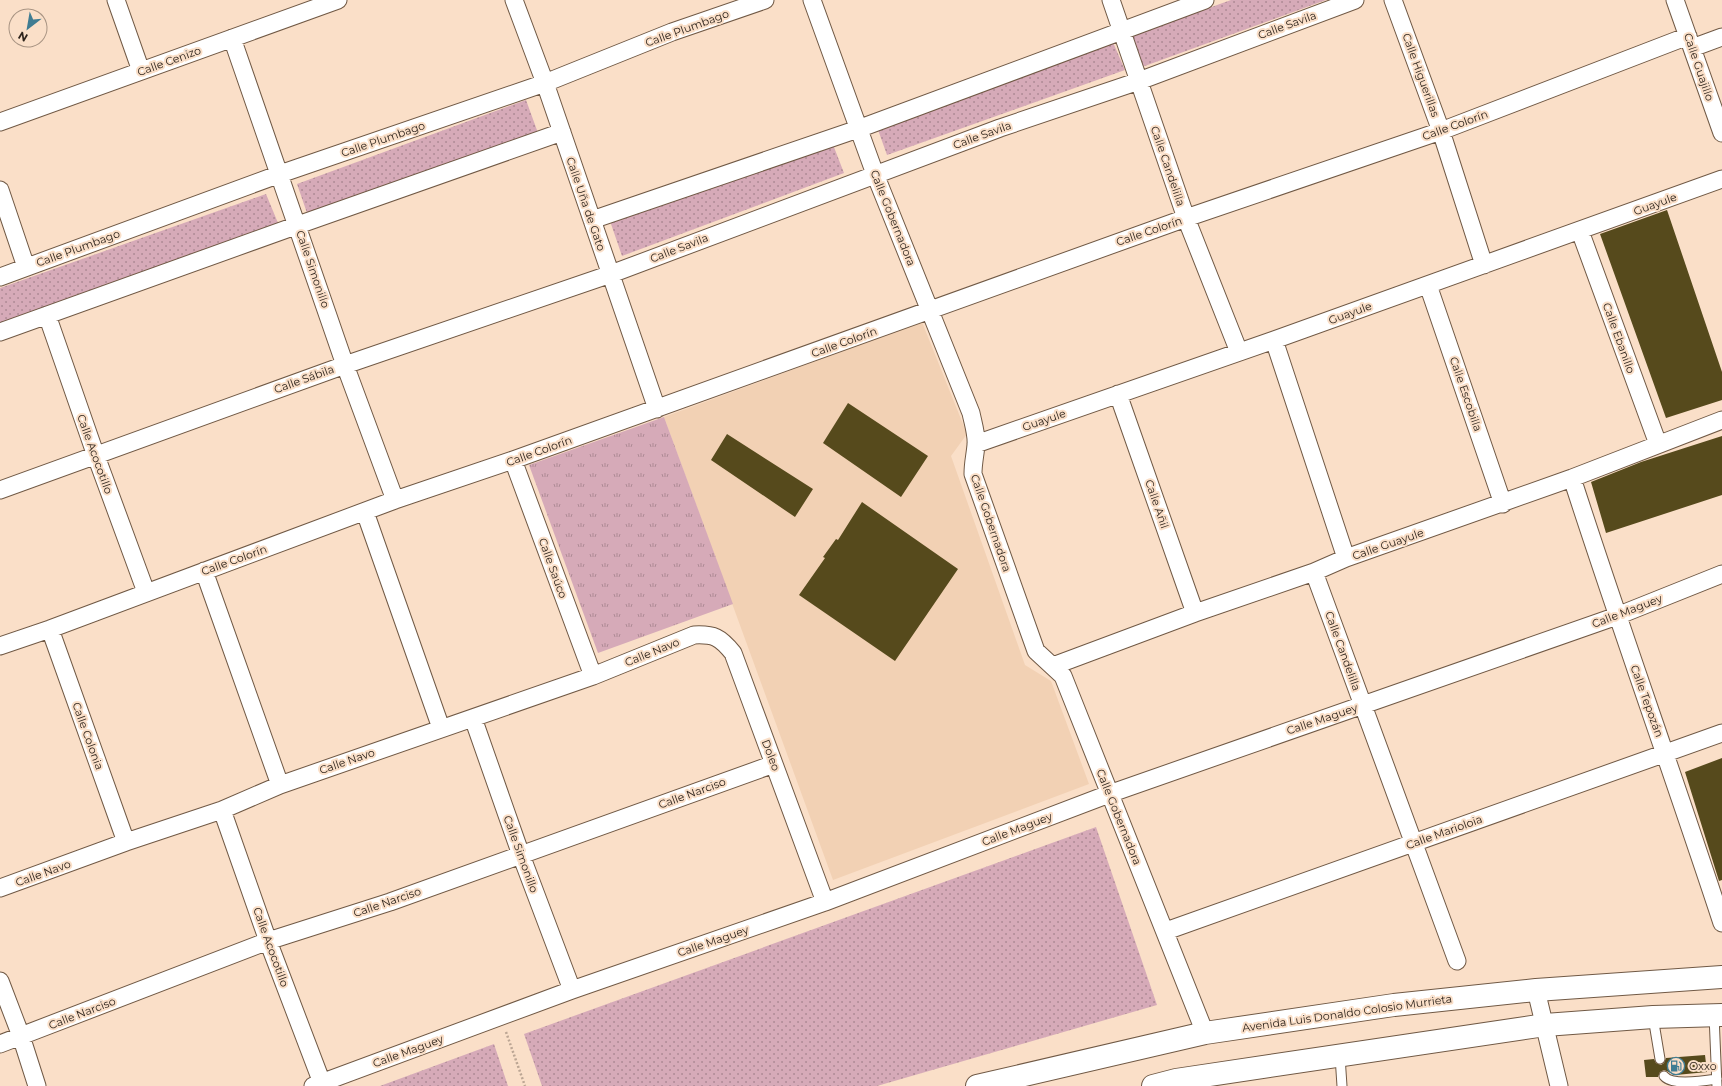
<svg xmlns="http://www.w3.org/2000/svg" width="1722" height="1086" font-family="Montserrat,sans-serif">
<defs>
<pattern id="grass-dots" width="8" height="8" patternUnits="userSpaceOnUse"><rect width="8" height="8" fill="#d6aab8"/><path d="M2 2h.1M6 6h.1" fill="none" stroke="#ae8a95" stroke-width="1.8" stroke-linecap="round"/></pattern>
<pattern id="park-tufts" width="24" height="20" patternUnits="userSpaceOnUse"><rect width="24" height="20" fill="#d6aab8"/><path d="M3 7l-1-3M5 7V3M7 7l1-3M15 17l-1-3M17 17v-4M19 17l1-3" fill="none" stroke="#ae8a95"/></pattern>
</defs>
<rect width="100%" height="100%" fill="#fadfc8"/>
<path fill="#f2d1b4" d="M922,322L967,434L951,456L1025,665L1051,681L1089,784L833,880L664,417Z"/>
<path fill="url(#grass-dots)" d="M1231,0H1326L1142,67L1131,36Z
M1112,40L1125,70L887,155L877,127Z
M526,100L538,133L307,213L297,184Z
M832,142L844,173L622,256L610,221Z
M266,194L278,223L0,323V288Z
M1096,827L1157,1005L877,1086H542L524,1034Z
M494,1044L508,1086H380Z"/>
<path fill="url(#park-tufts)" d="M664,417L733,604L598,653L529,465Z"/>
<path fill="#564a1c" d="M1667,210L1722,372V400L1666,418L1600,234Z
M848,403L928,456L901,497L823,443Z
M727,434L813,489L795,517L711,460Z
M1722,436V495L1606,533L1591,482L1641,462Z
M862,502L958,569L895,661L799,595L825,558L823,557L836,539L838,540Z
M1722,758V880L1719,881L1685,772Z
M1705,1055L1707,1072L1676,1075L1664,1070L1660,1072L1658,1077H1646L1644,1060L1654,1059L1656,1063L1661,1065L1664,1063L1666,1058Z"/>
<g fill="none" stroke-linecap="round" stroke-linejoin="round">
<defs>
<path id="lane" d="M1714,1015L1717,1086
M1653,1017L1660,1059
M1340,1056L1342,1086
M1664,1076C1672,1086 1704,1081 1717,1079"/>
<path id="street" d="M116,0L141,71
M514,0L545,83L657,409
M812,0L875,174L971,413C973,423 977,435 976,445C975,456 973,463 973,474L1036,651L1063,676L1205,1033
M1111,0L1186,218L1239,352
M1393,0L1441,131L1484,265
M1675,0L1722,133
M232,38L345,365L395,500
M1692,48L1722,37
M0,122L338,0
M0,190L26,267
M592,220L858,129L1205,0
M1580,231L1658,444
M0,277L280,174L545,83L672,32L765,0
M1428,285L1503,504
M47,315L96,456L146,592
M0,332L298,225L562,132
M1274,340L1346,558
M1118,394L1195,613
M976,444L1274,340L1722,179
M513,460L593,676
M1572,478C1620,627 1673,774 1722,923
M0,490L345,365L611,274L1000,128L1139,81L1355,0
M365,512L441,728
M204,571L280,785
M1314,572L1457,961
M50,629L126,842
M0,646L50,629L395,500L513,460L1186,218L1441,131L1688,36
M1053,666L1195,613L1314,572L1346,558L1572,478L1722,420
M473,718L521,855L572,990
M222,810L268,941L322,1083
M0,888L126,842L222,810L280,785L593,676L694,635C714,634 720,637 733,653L825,902
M1166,931L1722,733
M0,981L21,1036L37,1086
M1536,990L1559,1086
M0,1044L268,941L390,902L774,764
M313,1086L572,990L825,902L1109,794L1617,616L1722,574"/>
<path id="secondary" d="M977,1086L1205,1033L1394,1005L1536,990L1722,977
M1153,1086L1176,1080L1545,1025L1653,1017L1722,1015"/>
</defs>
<use href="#lane" stroke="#705945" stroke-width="11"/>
<use href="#street" stroke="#705945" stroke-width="19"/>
<use href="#secondary" stroke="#705945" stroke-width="24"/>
<path stroke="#bca694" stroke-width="2.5" stroke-dasharray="2 2" stroke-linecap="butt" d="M506,1032L525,1086"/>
<use href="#lane" stroke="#fff" stroke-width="9"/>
<use href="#street" stroke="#fff" stroke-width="17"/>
<use href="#secondary" stroke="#fff" stroke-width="22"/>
</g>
<defs>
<symbol id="fuel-ring" viewBox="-11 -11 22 22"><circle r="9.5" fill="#fadfc8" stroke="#3f7c92" stroke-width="1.5"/><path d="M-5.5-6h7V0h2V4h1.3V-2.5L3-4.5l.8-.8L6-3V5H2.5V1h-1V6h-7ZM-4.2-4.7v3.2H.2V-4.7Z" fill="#3f7c92"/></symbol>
</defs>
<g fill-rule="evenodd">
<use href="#fuel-ring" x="1666" y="1056" width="20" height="20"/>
</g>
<g text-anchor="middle" stroke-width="4" stroke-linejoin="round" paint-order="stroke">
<g font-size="11" fill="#2e241c" stroke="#fadfc8">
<text transform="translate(1287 25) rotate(-20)" y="4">Calle Savila</text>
<text transform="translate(687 28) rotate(-20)" y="4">Calle Plumbago</text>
<text transform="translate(169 61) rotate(-20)" y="4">Calle Cenizo</text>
<text transform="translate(1699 67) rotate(71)" y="4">Calle Guajillo</text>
<text transform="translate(1421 75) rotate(70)" y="4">Calle Higuerillas</text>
<text transform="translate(1455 125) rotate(-20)" y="4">Calle Colorín</text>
<text transform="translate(982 135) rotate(-20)" y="4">Calle Savila</text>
<text transform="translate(383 139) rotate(-19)" y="4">Calle Plumbago</text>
<text transform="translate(1168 166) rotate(71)" y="4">Calle Candelilla</text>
<text transform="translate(586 204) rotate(71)" y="4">Calle Uña de Gato</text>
<text transform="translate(1655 204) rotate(-20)" y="4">Guayule</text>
<text transform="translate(893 218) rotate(68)" y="4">Calle Gobernadora</text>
<text transform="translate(1149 231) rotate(-19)" y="4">Calle Colorín</text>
<text transform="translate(78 248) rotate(-20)" y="4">Calle Plumbago</text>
<text transform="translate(679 248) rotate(-21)" y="4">Calle Savila</text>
<text transform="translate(313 269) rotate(71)" y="4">Calle Simonillo</text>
<text transform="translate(1350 313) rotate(-20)" y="4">Guayule</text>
<text transform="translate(1619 338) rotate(70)" y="4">Calle Ebanillo</text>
<text transform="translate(844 342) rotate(-20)" y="4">Calle Colorín</text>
<text transform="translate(304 379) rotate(-20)" y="4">Calle Sábila</text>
<text transform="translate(1466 394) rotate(71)" y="4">Calle Escobilla</text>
<text transform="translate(1044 420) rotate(-19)" y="4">Guayule</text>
<text transform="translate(539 451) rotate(-20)" y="4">Calle Colorín</text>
<text transform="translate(95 454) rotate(70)" y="4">Calle Acocotillo</text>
<text transform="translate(1157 504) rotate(71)" y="4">Calle Añil</text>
<text transform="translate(991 523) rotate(71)" y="4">Calle Gobernadora</text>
<text transform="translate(1388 544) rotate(-19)" y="4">Calle Guayule</text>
<text transform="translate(234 560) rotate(-20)" y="4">Calle Colorín</text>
<text transform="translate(553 568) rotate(70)" y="4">Calle Saúco</text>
<text transform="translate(1627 611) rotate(-21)" y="4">Calle Maguey</text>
<text transform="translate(1343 651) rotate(70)" y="4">Calle Candelilla</text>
<text transform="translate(652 652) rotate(-22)" y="4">Calle Navo</text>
<text transform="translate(1647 701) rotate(70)" y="4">Calle Tepozán</text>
<text transform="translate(1322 719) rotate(-19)" y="4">Calle Maguey</text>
<text transform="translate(88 736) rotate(70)" y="4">Calle Colonia</text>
<text transform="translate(771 755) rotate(69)" y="4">Doleo</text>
<text transform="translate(347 761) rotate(-19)" y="4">Calle Navo</text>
<text transform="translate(692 793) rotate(-20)" y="4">Calle Narciso</text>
<text transform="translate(1119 817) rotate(68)" y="4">Calle Gobernadora</text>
<text transform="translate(1017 829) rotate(-21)" y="4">Calle Maguey</text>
<text transform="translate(1444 832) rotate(-20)" y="4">Calle Marioloia</text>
<text transform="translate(521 854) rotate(70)" y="4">Calle Simonillo</text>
<text transform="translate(43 873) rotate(-20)" y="4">Calle Navo</text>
<text transform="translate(387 902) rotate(-19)" y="4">Calle Narciso</text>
<text transform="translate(713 941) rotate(-19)" y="4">Calle Maguey</text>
<text transform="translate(271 947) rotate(70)" y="4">Calle Acocotillo</text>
<text transform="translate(82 1013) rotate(-21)" y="4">Calle Narciso</text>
<text transform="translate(1347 1013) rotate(-8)" y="4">Avenida Luis Donaldo Colosio Murrieta</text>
<text transform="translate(408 1051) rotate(-20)" y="4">Calle Maguey</text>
</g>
<g font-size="11" fill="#2e241c" stroke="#fadfc8" text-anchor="start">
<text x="1689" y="1070">Oxxo</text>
</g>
</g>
<g transform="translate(28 28) rotate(211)"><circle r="19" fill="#fadfc8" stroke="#a89483"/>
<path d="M0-3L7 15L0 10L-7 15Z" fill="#3f7c92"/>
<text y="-6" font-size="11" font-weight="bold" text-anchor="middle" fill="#2e241c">N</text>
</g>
</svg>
